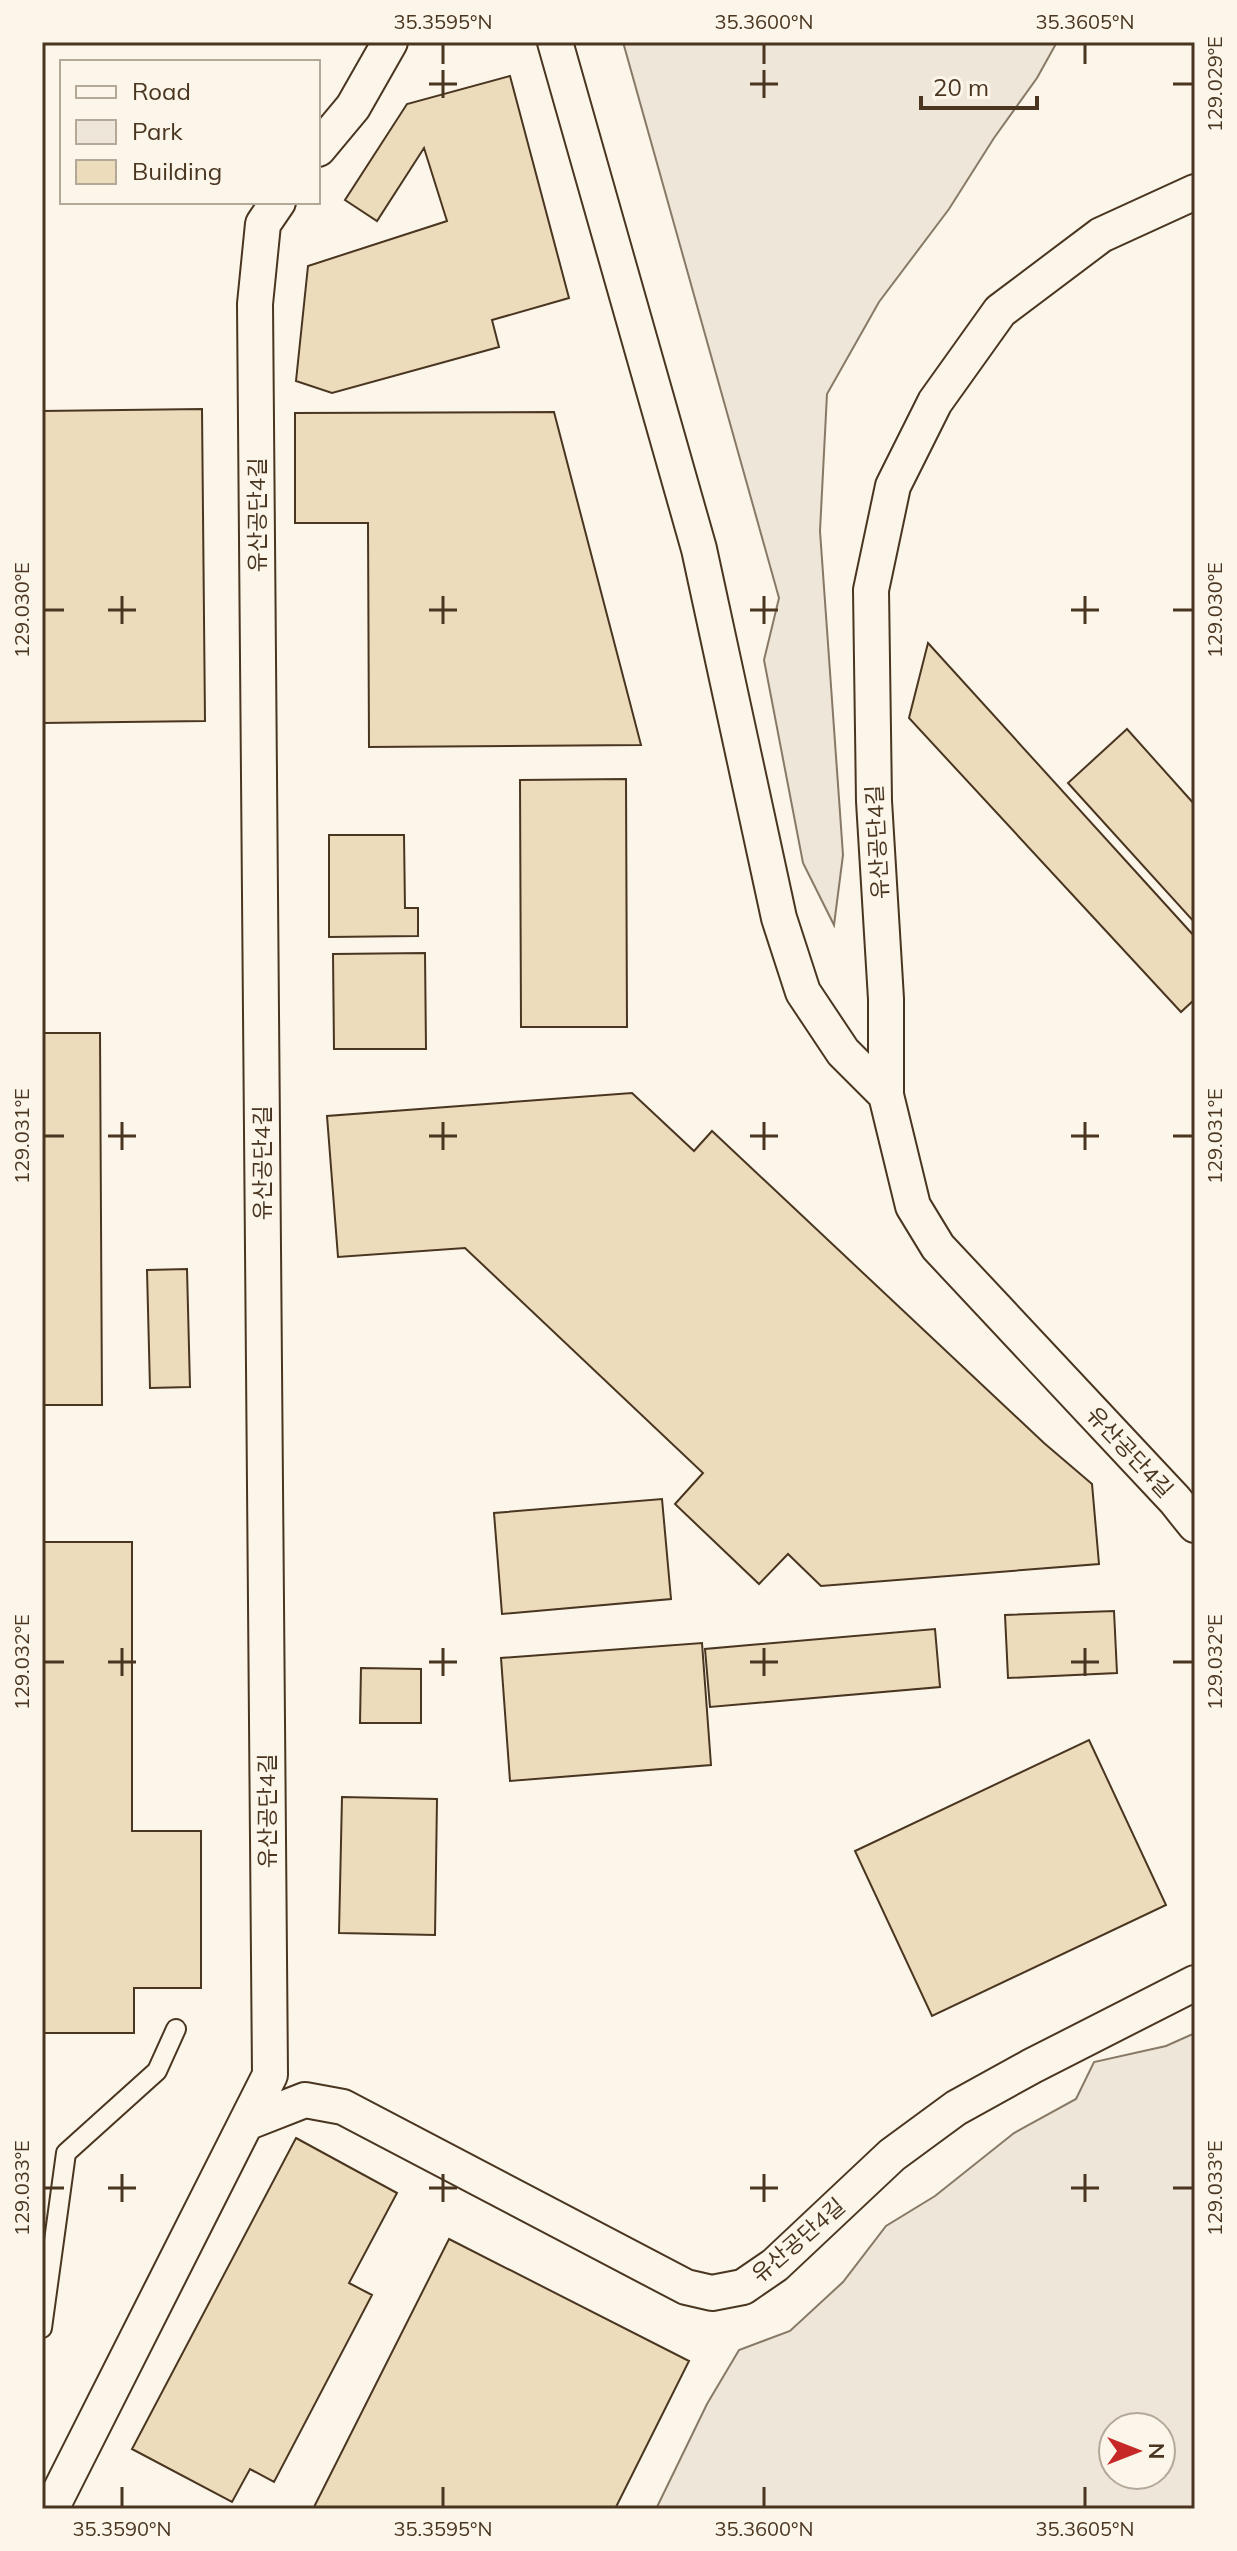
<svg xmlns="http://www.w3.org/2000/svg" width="1237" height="2551" font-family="Mulish,'Noto Sans KR',sans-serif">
<rect width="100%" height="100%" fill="#fbf6e9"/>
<path fill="#ede6d9" stroke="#887966" stroke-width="2" fill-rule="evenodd" d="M623,42H1057L1037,78L994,138L949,209L879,302L827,394L820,531L843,855L834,925L803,863L764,660L779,598Z
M1195,2033V2509H656L707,2404L739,2350L790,2331L843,2282L886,2226L935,2196L1014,2133L1076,2099L1094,2062L1166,2046ZM1113,2427H1161V2475H1113Z"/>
<path fill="#ecdcbc" stroke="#4a3520" stroke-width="2" d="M510,76L569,298L492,320L499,347L332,393L296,381L308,266L447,221L424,148L377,221L345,200L407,104Z
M202,409L205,721L42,723V411Z
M554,412L641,745L369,747L368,523H295V413Z
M928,643L1195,937V999L1181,1012L909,718Z
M1127,729L1195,805V923L1068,783Z
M626,779L627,1027H521L520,780Z
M329,835H404L405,908H418V936L329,937Z
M425,953L426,1049H334L333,954Z
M42,1033H100L102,1405H42Z
M632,1093L694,1151L712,1131L1044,1443L1092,1484L1099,1564L821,1586L788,1554L759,1584L675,1504L703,1473L465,1248L338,1257L327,1116Z
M187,1269L190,1387L150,1388L147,1270Z
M662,1499L671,1599L502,1614L494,1513Z
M42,1542H132V1831H201V1988H134V2033H42Z
M1114,1611L1117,1673L1008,1678L1005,1615Z
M935,1629L940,1687L710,1707L705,1649Z
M702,1643L711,1765L510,1781L501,1658Z
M361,1668L421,1669V1723H360Z
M1089,1740L1166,1905L932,2016L855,1851Z
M342,1797L437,1799L435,1935L339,1933Z
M296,2138L397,2193L349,2283L372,2295L274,2482L250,2469L232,2502L132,2449Z
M449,2239L689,2361L615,2509H313Z"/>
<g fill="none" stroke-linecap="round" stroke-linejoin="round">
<defs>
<path id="lane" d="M42,2328L66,2153L157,2071L176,2029"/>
<path id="street" d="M555,42L699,549L779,918L803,992L843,1052L886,1095
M318,149L353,107L390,42
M1195,192L1101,235L1000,311L935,402L893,486L871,590L874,801L886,999V1095L913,1206L938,1247L1175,1500L1195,1525
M246,2123L305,2100L343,2107L686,2287L712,2293L743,2287L775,2265L892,2155L956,2108L1032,2066L1195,1983
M51,2509L270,2075L255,304L263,224L278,202"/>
</defs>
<use href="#lane" stroke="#4a3520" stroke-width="22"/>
<use href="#street" stroke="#4a3520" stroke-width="38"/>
<use href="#lane" stroke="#fbf6e9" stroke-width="18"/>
<use href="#street" stroke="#fbf6e9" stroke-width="34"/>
</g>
<path fill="none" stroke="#4a3520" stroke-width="3" d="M443,44V64M764,44V64M1085,44V64M443,70V98M764,70V98M429,84H457M750,84H778M1173,84H1193M122,596V624M443,596V624M764,596V624M1085,596V624M44,610H64M108,610H136M429,610H457M750,610H778M1071,610H1099M1173,610H1193M122,1122V1150M443,1122V1150M764,1122V1150M1085,1122V1150M44,1136H64M108,1136H136M429,1136H457M750,1136H778M1071,1136H1099M1173,1136H1193M122,1648V1676M443,1648V1676M764,1648V1676M1085,1648V1676M44,1662H64M108,1662H136M429,1662H457M750,1662H778M1071,1662H1099M1173,1662H1193M122,2174V2202M443,2174V2202M764,2174V2202M1085,2174V2202M44,2188H64M108,2188H136M429,2188H457M750,2188H778M1071,2188H1099M1173,2188H1193M122,2487V2507M443,2487V2507M764,2487V2507M1085,2487V2507"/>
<g text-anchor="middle" stroke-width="6" stroke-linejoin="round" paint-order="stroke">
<g font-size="22" fill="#4a3520" stroke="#fbf6e9">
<text transform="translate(257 515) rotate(-90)" y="8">유산공단4길</text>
<text transform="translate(877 842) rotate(-93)" y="8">유산공단4길</text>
<text transform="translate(262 1163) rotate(-90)" y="8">유산공단4길</text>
<text transform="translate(1130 1452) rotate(47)" y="8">유산공단4길</text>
<text transform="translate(267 1811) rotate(-90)" y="8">유산공단4길</text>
<text transform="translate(798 2240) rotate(-41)" y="8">유산공단4길</text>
</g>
</g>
<rect width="1237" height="2551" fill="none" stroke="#fbf6e9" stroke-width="88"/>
<rect x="60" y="60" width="260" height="144" fill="#fbf6e9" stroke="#b4a999" stroke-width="2"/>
<rect x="76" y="86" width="40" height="12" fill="#fbf6e9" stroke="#b4a999" stroke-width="2"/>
<text x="132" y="100" font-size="24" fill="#4a3520">Road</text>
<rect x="76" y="120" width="40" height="24" fill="#ede6d9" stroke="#b4a999" stroke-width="2"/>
<text x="132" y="140" font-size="24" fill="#4a3520">Park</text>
<rect x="76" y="160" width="40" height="24" fill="#ecdcbc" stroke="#b4a999" stroke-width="2"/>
<text x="132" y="180" font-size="24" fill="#4a3520">Building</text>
<g transform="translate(1137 2451) rotate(90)"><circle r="38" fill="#fbf6e9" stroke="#b4a999" stroke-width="2"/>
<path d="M0-6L14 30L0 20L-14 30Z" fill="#c62828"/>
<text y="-12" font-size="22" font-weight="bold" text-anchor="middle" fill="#4a3520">N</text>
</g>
<path d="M921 96v12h116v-12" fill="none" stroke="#4a3520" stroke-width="4"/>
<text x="933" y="96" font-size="24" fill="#4a3520" stroke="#fbf6e9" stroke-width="6" paint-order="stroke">20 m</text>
<rect x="44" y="44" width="1149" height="2463" fill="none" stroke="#4a3520" stroke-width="3"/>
<g font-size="20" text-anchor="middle" fill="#4a3520">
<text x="443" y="29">35.3595°N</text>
<text x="764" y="29">35.3600°N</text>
<text x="1085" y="29">35.3605°N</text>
<text transform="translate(1215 84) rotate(-90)" y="7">129.029°E</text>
<text transform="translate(22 610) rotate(-90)" y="7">129.030°E</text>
<text transform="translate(1215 610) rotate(-90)" y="7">129.030°E</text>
<text transform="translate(1215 1136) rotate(-90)" y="7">129.031°E</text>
<text transform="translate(22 1136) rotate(-90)" y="7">129.031°E</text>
<text transform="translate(1215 1662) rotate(-90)" y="7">129.032°E</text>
<text transform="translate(22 1662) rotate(-90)" y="7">129.032°E</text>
<text transform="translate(1215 2188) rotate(-90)" y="7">129.033°E</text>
<text transform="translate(22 2188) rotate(-90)" y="7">129.033°E</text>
<text x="122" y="2536">35.3590°N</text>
<text x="443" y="2536">35.3595°N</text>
<text x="764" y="2536">35.3600°N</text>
<text x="1085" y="2536">35.3605°N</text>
</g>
</svg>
